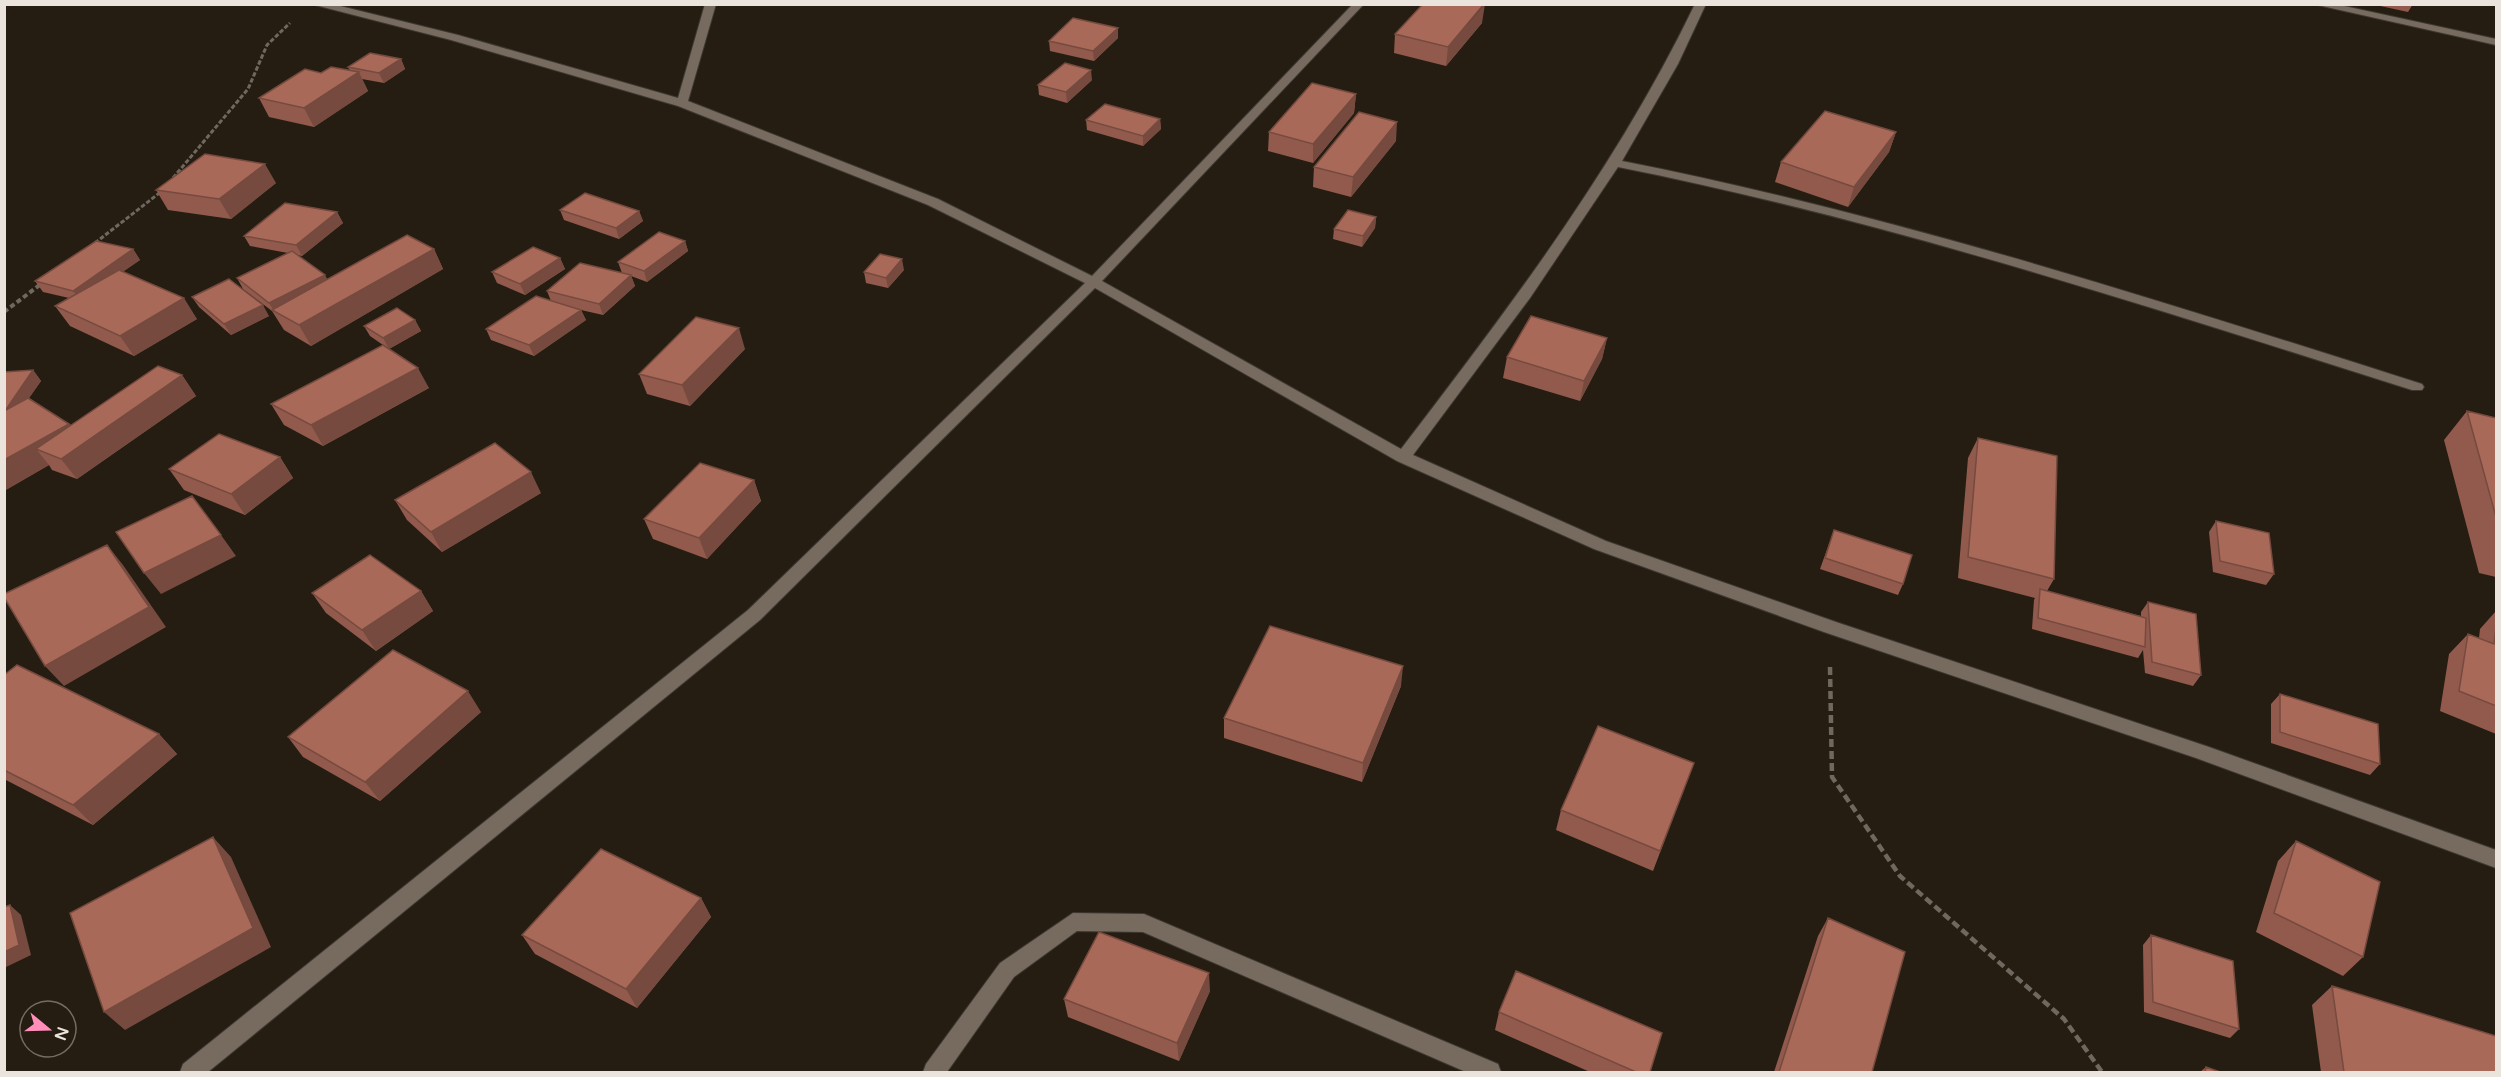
<svg xmlns="http://www.w3.org/2000/svg" width="2501" height="1077" font-family="'Varela Round',sans-serif">
<rect width="100%" height="100%" fill="#251d12"/>
<g fill="none" stroke-linecap="round" stroke-linejoin="round">
<defs>
<path id="minor" d="M311,4H332L458,35L678,98L705,4H716L688,101L938,199L1092,276L1353,4H1364L1102,281L1401,449C1510,307 1617,166 1695,4H1706L1678,64L1622,161C1895,215 2158,300 2422,384L2424,387L2422,390H2412C2149,307 1889,221 1618,167L1530,298L1413,455L1606,541L1836,622L2209,747L2496,850V868L2196,758L1824,632L1594,549L1397,461L1095,288L760,620L208,1072H180L183,1064L748,610L1085,283L928,205L678,106L451,40Z
M2313,4H2335L2496,39V45Z
M1073,913L1144,914L1498,1064L1501,1072H1466L1143,932L1077,931L1014,977L947,1072H923L926,1064L1000,963Z"/>
</defs>
<use href="#minor" stroke="#3e3831" stroke-width="2"/>
<path stroke="#6f685e" stroke-width="3" stroke-dasharray="4.5 2" stroke-linecap="butt" d="M173,178L248,89L267,45L290,23
M95,243L162,191"/>
<path stroke="#6f685e" stroke-width="4" stroke-dasharray="5 3" stroke-linecap="butt" d="M4,312L41,284"/>
<path stroke="#6f685e" stroke-width="4.5" stroke-dasharray="8 4" stroke-linecap="butt" d="M1830,667L1832,777L1900,876L2064,1019L2102,1072"/>
<use href="#minor" fill="#766b5e" fill-rule="evenodd"/>
</g>
<path fill="#915a4d" d="M2371,4H2413L2408,12Z
M1482,23L1446,66L1394,53L1395,34Z
M1118,38L1094,61L1050,51L1049,41Z
M401,59L405,69L384,83L362,79L368,91L314,127L269,117L259,98L321,73L350,71L348,67Z
M1092,80L1067,103L1039,95L1038,85Z
M1356,94L1354,113L1313,163L1268,151L1269,132Z
M1160,119L1161,129L1143,146L1087,130L1086,120Z
M1896,132L1889,152L1848,207L1775,182L1781,162Z
M1396,141L1351,197L1313,187L1314,167Z
M276,183L231,219L168,210L156,190Z
M560,210L639,211L643,221L619,239L564,220Z
M337,212L343,223L302,256L297,255L327,279L434,249L443,269L311,346L284,330L272,311L243,289L237,278L288,253L250,246L244,236Z
M1376,217L1375,228L1362,247L1333,239L1334,229Z
M685,241L688,251L647,282L631,276L635,286L603,315L581,310L586,320L534,356L491,340L486,329L551,301L547,291L622,273L618,262Z
M133,249L140,260L122,272L197,319L134,356L70,326L55,306L69,298L43,292L35,281Z
M560,258L565,269L525,295L497,283L492,272Z
M904,270L888,288L866,283L864,272Z
M192,297L269,316L231,335L199,307Z
M415,320L421,331L389,349L429,388L323,446L284,425L271,404L383,345L370,336L364,326Z
M1607,338L1602,359L1580,401L1503,378L1507,357Z
M745,349L690,406L647,394L639,374Z
M33,370L41,381L29,398L71,425L182,375L196,396L77,479L52,470L49,465L4,491Z
M2467,411L2496,418V577L2479,573L2444,440Z
M1978,438L2054,579L2047,591L2141,616V612L2148,602L2201,675L2193,686L2145,673L2143,650L2138,658L2032,629L2034,600L2035,598L1958,578L1968,458Z
M280,457L293,478L245,515L184,490L169,469Z
M754,480L761,501L707,559L653,539L644,519Z
M541,493L442,552L407,520L395,500Z
M2216,521L2274,574L2266,585L2213,572L2209,532Z
M1834,530L1903,584L1898,595L1820,569Z
M421,591L433,611L376,651L326,613L312,593Z
M2496,611V734L2440,711L2449,654L2468,634L2479,638L2480,629Z
M4,675L159,734L177,754L93,825L4,779Z
M1401,686L1362,782L1224,738V718Z
M2280,694L2380,764L2370,775L2271,743V704Z
M481,712L380,801L303,757L288,737Z
M1694,763L1653,871L1556,830L1561,810Z
M2296,841L2363,957L2343,976L2256,932L2278,861Z
M701,898L711,917L637,1008L535,954L522,935Z
M1828,918L1872,1072H1774L1818,936Z
M2151,935L2239,1029L2230,1038L2144,1012L2143,945Z
M2332,986L2496,1072H2321L2312,1005Z
M1210,991L1179,1061L1068,1017L1064,999Z
M1499,1012L1650,1072H1590L1495,1030Z
M2206,1067L2220,1072H2200Z"/>
<path fill="#764a3e" d="M1485,4L1482,23L1446,66L1448,47Z
M1118,28V38L1094,61L1093,51Z
M401,59L405,69L384,83L379,73Z
M1091,70L1092,80L1067,103L1066,92Z
M359,72L368,91L314,127L304,108Z
M1356,94L1354,113L1313,163V144Z
M1160,119L1161,129L1143,146V136Z
M1397,122L1396,141L1351,197L1353,177Z
M1896,132L1889,152L1848,207L1854,187Z
M265,164L276,183L231,219L219,199Z
M639,211L643,221L619,239L616,228Z
M337,212L343,223L302,256L296,245Z
M1376,217L1375,228L1362,247L1363,236Z
M685,241L688,251L647,282L644,271Z
M133,249L140,260L81,301L73,291Z
M434,249L443,269L311,346L299,325Z
M560,258L565,269L525,295L520,284Z
M902,259L904,270L888,288L886,278Z
M325,275L331,286L274,311L269,303Z
M631,275L635,286L603,315L599,304Z
M184,298L197,319L134,356L120,336Z
M263,305L269,316L231,335L224,324Z
M581,310L586,320L534,356L529,345Z
M415,320L421,331L389,349L383,338Z
M739,328L745,349L690,406L682,385Z
M1607,338L1602,359L1580,401L1584,381Z
M418,368L429,388L323,446L311,425Z
M33,370L41,381L4,434V411Z
M182,375L196,396L77,479L61,459L36,449L49,465L4,491V460L69,424L84,443Z
M280,457L293,478L245,515L231,494Z
M531,472L541,493L442,552L431,532Z
M754,480L761,501L707,559L699,538Z
M221,535L236,556L161,594L144,573Z
M107,545L123,565L166,627L64,686L45,666Z
M421,591L433,611L376,651L362,630Z
M1403,666L1401,686L1362,782L1363,763Z
M468,691L481,712L380,801L365,782Z
M159,734L177,754L93,825L73,805Z
M213,837L231,857L271,947L125,1030L104,1012Z
M701,898L711,917L637,1008L626,989Z
M10,905L21,915L31,955L4,968V952Z
M1209,973L1210,991L1179,1061L1177,1043Z"/>
<path fill="#a96959" stroke="#764a3e" stroke-width="1.5" d="M1423,4H1484L1448,47L1395,34Z
M1073,18L1118,28L1093,51L1049,41Z
M370,53L401,59L379,73L348,67Z
M1065,63L1091,70L1066,92L1038,85Z
M331,67L359,72L304,108L259,98L305,69L321,73Z
M1312,83L1356,94L1313,144L1269,132Z
M1105,104L1160,119L1143,136L1086,120Z
M1825,111L1896,132L1854,187L1781,162Z
M1359,112L1397,122L1353,177L1314,167Z
M205,154L265,164L219,199L156,190Z
M585,193L639,211L616,228L560,210Z
M285,203L337,212L296,245L244,236Z
M1348,210L1376,217L1363,236L1334,229Z
M659,232L685,241L644,271L618,262Z
M407,235L434,249L299,325L272,310Z
M96,241L133,249L73,291L35,281Z
M533,247L560,258L520,284L492,272Z
M292,251L325,275L269,303L237,278Z
M880,254L902,259L886,278L864,272Z
M580,263L631,275L599,304L547,291Z
M119,270L184,298L120,336L55,306Z
M229,279L263,305L224,324L192,297Z
M536,296L581,310L529,345L486,329Z
M397,308L415,320L383,338L364,326Z
M1531,316L1607,338L1584,381L1507,357Z
M696,317L739,328L682,385L639,374Z
M383,345L418,368L311,425L271,404Z
M158,366L182,375L61,459L36,449Z
M33,370L5,411H4V372Z
M28,398L69,424L4,460V411Z
M2467,411L2496,418V517Z
M219,434L280,457L231,494L169,469Z
M1978,438L2057,456L2054,579L1968,557Z
M495,443L531,472L431,532L395,500Z
M700,463L754,480L699,538L644,519Z
M192,496L221,535L144,573L116,532Z
M2216,521L2269,533L2274,574L2220,561Z
M1834,530L1912,555L1903,584L1825,558Z
M107,545L149,607L45,666L4,597V594Z
M370,555L421,591L362,630L312,593Z
M2040,589L2146,618L2145,647L2038,618Z
M2148,602L2196,614L2201,675L2152,662Z
M1270,626L1403,666L1363,763L1224,718Z
M2496,627V706L2459,691L2468,634L2494,644Z
M393,650L468,691L365,782L288,737Z
M17,665L159,734L73,805L4,770V675Z
M2280,694L2378,724L2380,764L2280,732Z
M1598,726L1694,763L1660,851L1561,810Z
M213,837L253,928L104,1012L70,913Z
M2296,841L2380,882L2363,957L2274,913Z
M601,849L701,898L626,989L522,935Z
M10,905L19,945L4,952V907Z
M1828,918L1905,952L1872,1072H1779Z
M1099,932L1209,973L1177,1043L1064,999Z
M2151,935L2233,961L2239,1029L2153,1002Z
M1516,971L1662,1033L1650,1072H1636L1499,1012Z
M2332,986L2496,1036V1072H2344Z
M2206,1067L2220,1072H2205Z"/>
<rect width="2501" height="1077" fill="none" stroke="#eae4dd" stroke-width="12"/>
<g transform="translate(48 1029) rotate(109)"><circle r="28" fill="#251d12" stroke="#746d63" stroke-width="1.5"/>
<path d="M0-4.5L10 22L0 15L-10 22Z" fill="#ff8eba"/>
<text y="-9" font-size="16" font-weight="bold" text-anchor="middle" fill="#eae4dd">N</text>
</g>
</svg>
